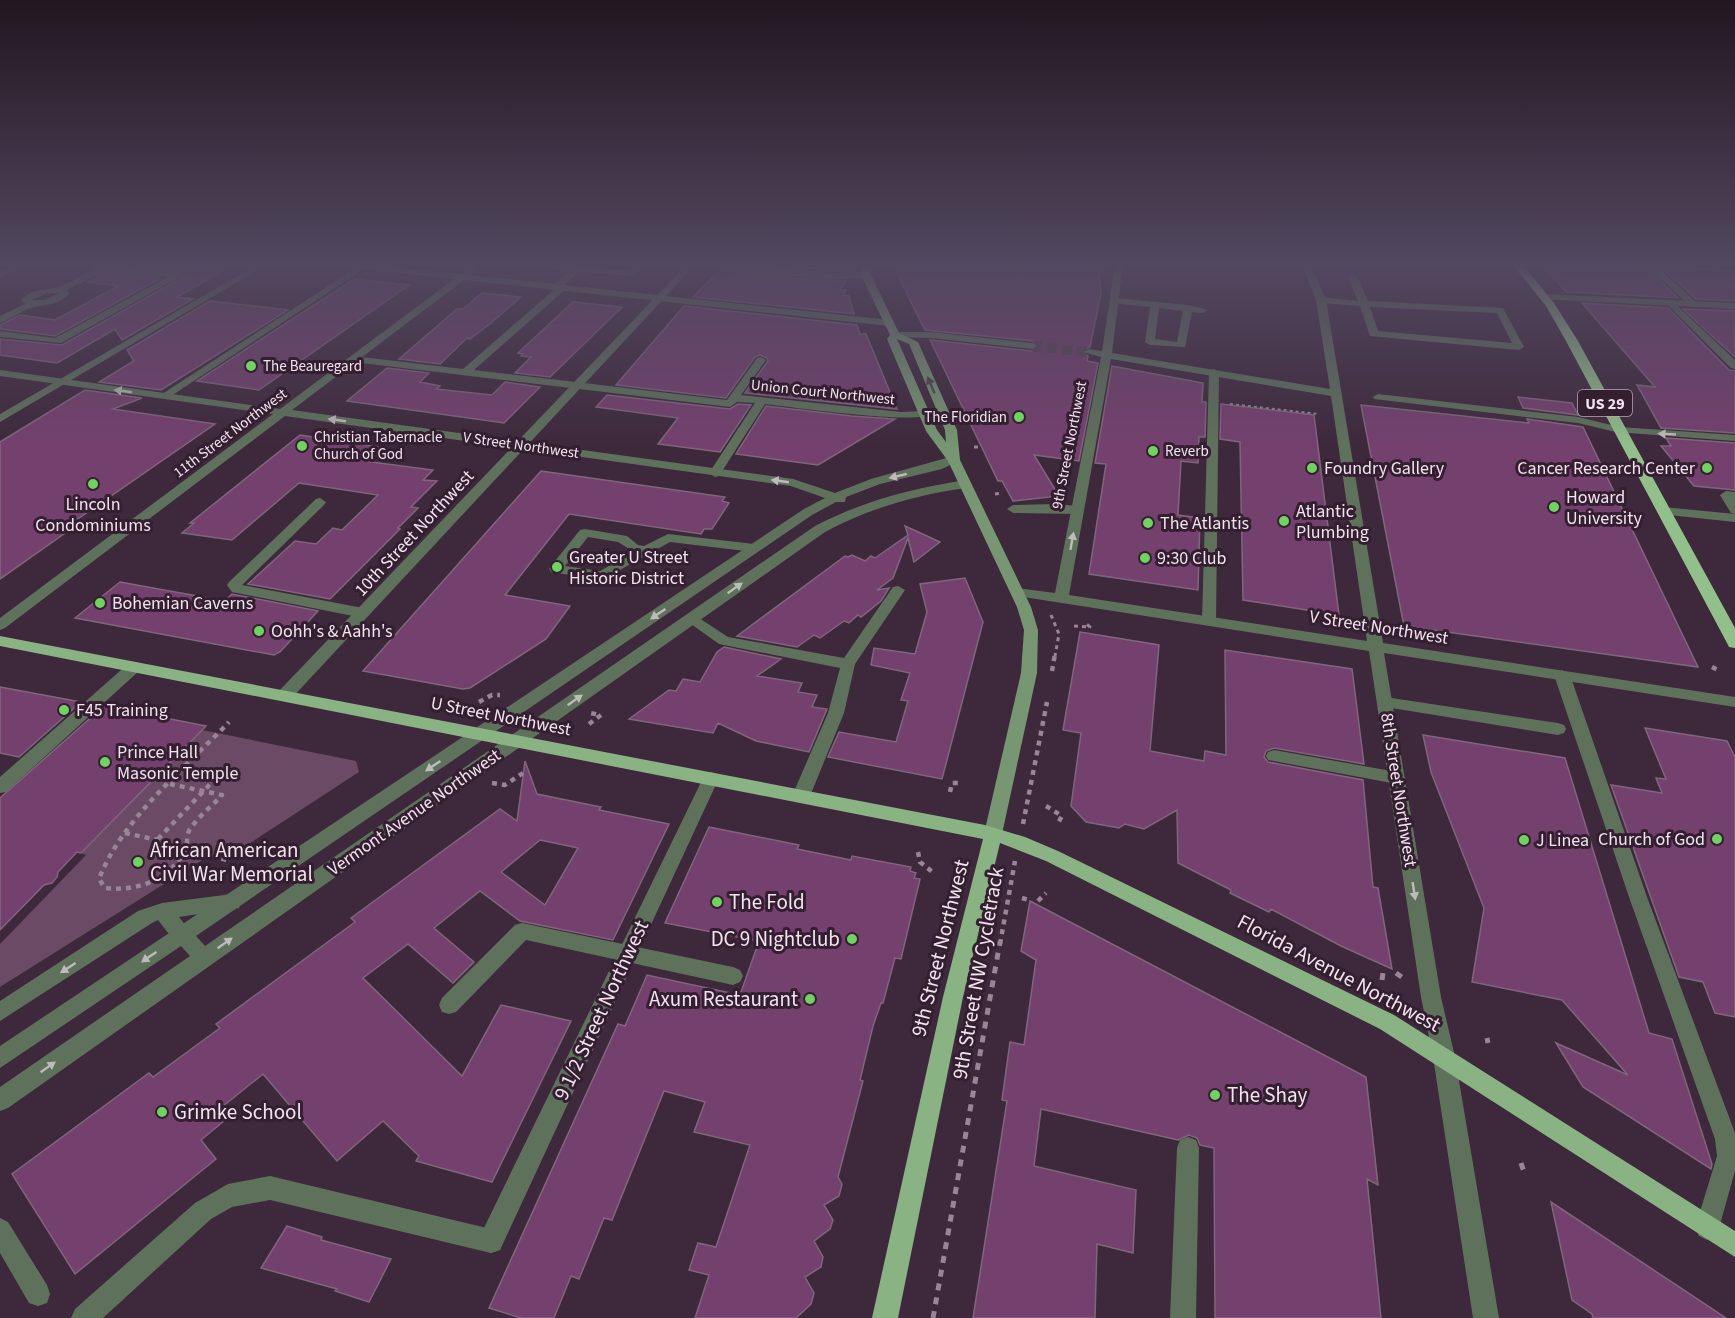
<svg xmlns="http://www.w3.org/2000/svg" width="1735" height="1318" font-family="'Source Sans 3',sans-serif">
<rect width="100%" height="100%" fill="#3e283b"/>
<path fill="#6a4a65" d="M202,730L356,761L359,772L241,849L231,842L0,987V944L86,855L81,853Z"/>
<path fill="#74406e" stroke="#7f667c" stroke-width="1.5" fill-rule="evenodd" d="M123,264H227L218,268L226,269L177,297L193,299L122,340L115,329L57,363L0,355V339L62,345L185,276L178,270Z
M771,264H859L854,270L838,271Z
M902,264H1099L1101,294L1090,347L1082,351L1088,356L1087,361L1098,363L1079,461L1034,455L1059,496L1013,501L1002,481H998L930,340L1032,351L1039,345L1032,341L925,330L897,274Z
M1542,264H1643L1678,298L1566,292Z
M1661,267L1735,271V301L1696,299Z
M720,270L793,278L846,281L840,290H846L843,295L849,296L854,314L693,297Z
M107,272L161,278L55,336L0,329V325L20,315L55,320L118,286L88,282Z
M354,279L409,285L259,390L197,381Z
M482,293L521,297L490,324L470,339L467,338L440,364L399,359L457,309H463Z
M210,301L288,310L161,390L99,382L134,361L127,350Z
M573,302L622,307L550,377L515,373L531,357L521,356L523,354L518,353Z
M1582,303L1668,308L1729,370L1735,371V433L1661,428L1637,385L1655,387Z
M684,306L857,325L860,334H866L897,409L745,393L768,361L767,358L760,355L755,357L726,398L616,385Z
M1683,309L1735,311V357Z
M1112,366L1203,383L1202,402H1206L1205,437H1199L1198,463L1181,461L1178,515L1200,518L1198,590L1089,574L1106,464L1095,463Z
M387,368L429,373L420,382L440,386L436,389L492,395L505,382L540,387L504,423L347,401Z
M85,390L142,398L113,409L215,424L72,523L78,524L0,579V442Z
M607,395L730,409L738,404L751,405L720,452L658,444L678,418L596,407Z
M1518,397L1572,403L1578,415L1523,408Z
M1221,404L1314,415L1339,615L1243,600L1240,442L1220,439Z
M1361,405L1529,423L1527,419L1583,427L1698,667L1404,626Z
M766,406L852,416L895,419L818,465L736,454Z
M300,435L380,447L364,461L433,470L423,480L437,481L411,507L418,508L398,528L400,529L330,599L248,584L295,541L316,544L333,528L342,530L378,495L299,483L232,540L182,533L194,523H190Z
M1666,438L1735,443V490L1694,486L1661,446H1671Z
M541,471L725,497L722,501L729,503L712,529H704L701,534L569,514L505,595L570,606L546,639L470,688L463,689L363,671Z
M905,526L940,542L914,562L908,538L893,578L877,590L889,588L881,601L861,617L858,615L849,623L844,621L820,638L814,635L797,647L737,636L845,556L848,557L852,555L865,561L871,556L875,558L908,535Z
M965,578L983,622L942,779L828,757L839,732L896,742L908,701L901,700L910,673L871,665L874,648L915,654L927,612L920,584Z
M120,582L225,601L232,594L318,611L280,652L274,655L75,618Z
M1080,632L1159,645L1150,751L1204,761L1205,751L1226,755L1225,650L1352,669L1364,764L1274,748L1266,751L1264,757L1268,762L1363,780L1373,887L1378,888L1392,969L1341,946L1271,909L1269,912L1230,893L1231,890L1178,863L1177,810L1144,829L1125,824L1119,828L1086,822L1071,806L1081,733L1063,730Z
M724,647L781,659L757,676L802,683L798,692L817,695L812,707L827,709L809,752L756,741L718,723L713,733L629,719L669,690L676,691L683,679L700,682L717,652Z
M0,687L81,702L19,757L0,753Z
M104,706L206,726L81,853L77,852L58,872L57,877L52,883L44,885L0,930V798Z
M1645,728L1727,741L1735,757V1017L1715,1013L1703,982L1679,977L1611,785L1662,793L1656,778L1666,779Z
M1423,735L1565,758L1649,1033L1672,1039L1712,1164L1711,1169L1583,1087L1556,1043L1628,1075L1562,1000L1472,982L1484,908L1431,772Z
M525,761L537,794L601,807L599,810L669,824L613,940L520,921L480,891L434,928L474,962L453,983L408,944L363,978L462,1076L501,1005L571,1021L492,1182L416,1161L419,1156L383,1121L337,1161L263,1074L222,1107L230,1116L201,1140L216,1159L75,1274L12,1174L149,1073L153,1077L220,1028L216,1024L355,922L351,918L500,809L517,821ZM540,840L578,848L545,905L501,872Z
M709,827L799,845L797,849L851,860L852,856L911,867L910,871L916,873L914,878L920,879L901,959L895,958L883,1003H881L873,1026L860,1080L863,1081L838,1177L842,1184L839,1196L824,1205L833,1220L830,1229L814,1241L823,1257L821,1267L805,1277L814,1293L811,1304L796,1318H695L709,1275L689,1270L698,1243L716,1247L750,1145L694,1132L705,1102L664,1091L612,1220L604,1218L579,1279L571,1276L554,1318H521L489,1308L618,1024L625,1026L647,975L740,995L759,941L665,923Z
M1030,901L1366,1077L1378,1185L1367,1179L1381,1318H1215L1214,1148L1200,1145L1197,1138L1189,1135L1178,1140L1041,1109L1034,1166L1136,1190L1133,1253L1097,1244L1095,1318H973L1007,1101L1002,1100L1010,1042L1024,1045L1036,960L1021,951Z
M1551,1202L1726,1318H1593L1592,1314L1572,1300Z
M287,1226L322,1237L321,1240L391,1259L369,1302L335,1291L337,1289L261,1268Z"/>
<g fill="none" stroke-linecap="round" stroke-linejoin="round">
<path stroke="#594456" stroke-width="10" stroke-dasharray="10 5" stroke-linecap="butt" d="M1032,346L1089,352"/>
<path stroke="#988595" stroke-width="2" stroke-dasharray="3 3" stroke-linecap="butt" d="M1230,404L1319,414"/>
<path stroke="#988595" stroke-width="3" stroke-dasharray="4 4" stroke-linecap="butt" d="M974,447H979
M995,494L1003,493
M1051,615L1059,634L1055,656
M1074,626L1090,627L1084,622"/>
<path stroke="#988595" stroke-width="4.5" stroke-dasharray="5 5" stroke-linecap="butt" d="M1712,667L1718,670
M1052,671L1055,654
M479,702L492,695H500
M589,724L601,715L590,713
M492,783L505,785L523,773
M170,784L222,795C212,806 199,816 190,829C186,835 188,841 186,847C174,879 136,892 105,888L99,879C122,819 185,768 229,722
M950,792L952,783H962
M1046,806L1062,816L1058,823
M1023,824L1047,702
M125,833L186,846L229,861
M158,839L213,781
M918,852L920,862L935,874
M1022,898L1029,900
M1038,901L1046,893
M1000,944L1015,861"/>
<path stroke="#988595" stroke-width="5" stroke-dasharray="7 7" stroke-linecap="butt" d="M1396,973L1403,978
M1382,980L1383,973
M1487,1038L1488,1043
M1521,1163L1524,1172
M933,1318L1000,942"/>
<path fill="#5e725b" fill-rule="evenodd" d="M18,264H28L0,278V272Z
M77,264H101L178,272L183,275L61,343L0,337V331L55,338L168,277L107,270L67,290L70,293C59,305 49,304 35,307C23,309 12,319 0,323V316L25,304L21,300C35,286 46,292 61,286C73,281 84,274 96,268ZM47,293H59L45,300H32Z
M362,264H371L168,398H160L159,396Z
M542,264L631,270L639,264H648L633,276L579,272L564,285L568,287L566,289L474,370L727,400L757,358L761,357L766,360L741,395L901,412L925,411L931,414C917,425 791,407 765,404L719,476L715,477L709,473L755,403L737,402L730,407L353,362L348,359L353,356L463,369L556,288L552,286L554,284L569,271L544,268Z
M703,264C745,260 791,269 834,273C845,274 862,269 871,275C853,287 735,269 707,267Z
M1645,264H1654L1696,302V306H1690Z
M1353,275L1358,278L1368,301L1503,308L1524,347L1519,350L1370,336L1360,306L1321,303L1316,300L1321,297L1358,301L1348,278ZM1370,307L1497,313L1512,343L1378,331Z
M1115,298L1188,305L1208,310L1203,313L1192,312L1185,347L1150,345L1145,342L1150,307L1112,303L1110,301ZM1159,308L1183,311L1177,342L1155,339Z
M1671,300L1735,360V369L1731,368L1666,303Z
M1214,369L1219,372L1216,621L1209,626L1202,621L1209,372Z
M1378,394L1578,417L1624,428L1626,430L1620,433L1578,423L1374,399L1373,397Z
M1726,491L1735,492V514L1731,513L1720,495Z
M320,498L326,502L324,505L242,585L363,608L368,610L370,613L368,616L363,618L232,592L227,585L229,582L316,499Z
M1055,504L1078,506L1084,510L1078,514L1013,513L1007,509L1013,505Z
M1663,507L1735,514V522L1659,514L1657,511Z
M585,529L627,536L638,545L644,546L668,534L754,544L761,548L754,552L670,542L602,580L551,572L549,569L551,566L580,530ZM588,537L618,542L634,552L600,571L565,566Z
M898,586L905,590L855,664L844,713L810,796L807,801L801,803L795,801L792,796L828,713L840,668L719,644L684,619L691,614L696,616L728,637L844,658L893,587Z
M134,662L139,663L142,667L139,671L6,792L0,793V777L129,663Z
M1562,670L1570,675L1647,897L1735,1133V1171L1719,1228L1715,1236L1707,1240L1699,1236L1695,1228L1717,1156L1715,1139L1629,897L1554,675Z
M1385,697L1558,723L1564,725L1566,729L1564,733L1558,735L1379,706L1377,702L1379,698Z
M1274,750L1397,772L1403,774L1405,778L1403,782L1397,784L1268,760L1266,756L1268,752Z
M232,894L239,896L241,902L239,908L179,917L193,935L190,941C175,946 167,931 158,920L152,923L0,1021V1001L138,911L162,903Z
M522,923L733,967L740,970L743,976L740,982L733,985L526,940L456,1012L449,1014L442,1012L439,1005L442,998L515,925Z
M1188,1137L1196,1140L1199,1148L1196,1318H1170L1177,1148L1180,1140Z
M270,1176L491,1229L500,1232L503,1241L500,1250L491,1253L270,1200L232,1207L211,1219L103,1318H71L75,1309L195,1203L228,1184Z
M0,1218L8,1222L47,1285L50,1294L47,1303L38,1306L29,1303L0,1253Z"/>
<path fill="#5e725b" fill-rule="evenodd" d="M258,264H268L0,422V414Z
M687,264H696L290,700H278L276,696L278,692Z
M1115,264H1123L1112,353L1330,389L1316,300L1302,264H1310L1326,300L1383,643L1735,697V707L1384,653L1441,997L1455,1057L1499,1318H1473L1433,1057L1421,997L1369,651L1017,596L1010,592L1017,588L1055,593L1101,357L1084,352L1089,349L1102,351ZM1111,359L1331,396L1367,641L1069,595Z
M1544,294L1735,303V309L1541,299L1539,297Z
M895,332H931L1032,343L1037,346L1032,349L931,338L891,337V333Z
M1620,427L1735,435V441L1616,432L1614,430Z
M711,772L717,774L719,778L500,1250L491,1253L482,1250L479,1241L482,1232L703,778L705,774Z"/>
<path fill="#5e725b" fill-rule="evenodd" d="M339,264H364L460,274L474,264H483L470,275L889,320L894,323L889,326L464,280L292,410L793,479L835,493L871,479L950,457H958L960,460L942,469L880,484L846,497L845,502H836L812,515L196,936L205,946L815,526C863,501 913,488 966,480L972,484L966,488C916,495 870,508 825,532L8,1108L0,1111V1087L190,956L181,946L0,1068V1046L804,509L825,498L791,486L285,416L5,628L0,630V618L273,414L0,376V370L280,409L454,279L343,267Z"/>
<path fill="#779772" fill-rule="evenodd" d="M863,264H871V275L899,333L918,342L957,430L960,460L1031,607L1038,630L1037,673L1002,834L999,839L993,841L987,839L984,834L1021,673L1024,630L1017,607L948,461L926,431L887,339L890,335L861,275ZM897,339L909,344L945,430L946,442L937,430Z"/>
<path fill="#8ab383" fill-rule="evenodd" d="M0,636L985,825L1025,837L1058,851L1394,1015L1735,1231V1257L1380,1029L1046,861L1000,843L963,997L898,1318H872L943,997L983,839L0,646Z"/>
<path fill="#92c08a" fill-rule="evenodd" d="M1512,264H1522L1554,303L1578,341L1735,628V648L1729,647L1727,643L1566,341L1546,306Z"/>
</g>
<defs><path id="oneway-solid" d="M-6-.8H1V-3.2L6.5 0L1 3.2V.8H-6Z" transform="scale(1.5)"/></defs>
<use fill="#4b4948" href="#oneway-solid" transform="translate(931 385) rotate(-113)"/>
<g fill="#bebbbb">
<use href="#oneway-solid" transform="translate(123 391) rotate(-172)"/>
<use href="#oneway-solid" transform="translate(337 420) rotate(-172)"/>
<use href="#oneway-solid" transform="translate(1667 434) rotate(-177)"/>
<use href="#oneway-solid" transform="translate(898 476) rotate(166)"/>
<use href="#oneway-solid" transform="translate(780 481) rotate(-172)"/>
<use href="#oneway-solid" transform="translate(1072 541) rotate(-80)"/>
<use href="#oneway-solid" transform="translate(735 588) rotate(-35)"/>
<use href="#oneway-solid" transform="translate(658 614) rotate(146)"/>
<use href="#oneway-solid" transform="translate(575 700) rotate(-35)"/>
<use href="#oneway-solid" transform="translate(433 766) rotate(146)"/>
<use href="#oneway-solid" transform="translate(1414 891) rotate(81)"/>
<use href="#oneway-solid" transform="translate(225 943) rotate(-35)"/>
<use href="#oneway-solid" transform="translate(149 957) rotate(146)"/>
<use href="#oneway-solid" transform="translate(68 968) rotate(147)"/>
<use href="#oneway-solid" transform="translate(48 1067) rotate(-35)"/>
</g>
<linearGradient id="sky" x2="0" y2="1"><stop stop-color="#221620"/><stop offset="0.59" stop-color="#524860"/><stop offset="1" stop-color="#524860" stop-opacity="0"/></linearGradient>
<rect width="1735" height="448" fill="url(#sky)"/>
<g fill="#6fd35f" stroke="#341f31" stroke-width="2">
<circle cx="251" cy="366" r="6"/>
<circle cx="1019" cy="417" r="6"/>
<circle cx="302" cy="446" r="6"/>
<circle cx="1153" cy="451" r="6"/>
<circle cx="1312" cy="468" r="6"/>
<circle cx="1707" cy="468" r="6"/>
<circle cx="93" cy="484" r="6"/>
<circle cx="1554" cy="507" r="6"/>
<circle cx="1284" cy="521" r="6"/>
<circle cx="1148" cy="523" r="6"/>
<circle cx="1145" cy="558" r="6"/>
<circle cx="557" cy="567" r="6"/>
<circle cx="100" cy="603" r="6"/>
<circle cx="259" cy="631" r="6"/>
<circle cx="64" cy="710" r="6"/>
<circle cx="105" cy="762" r="6"/>
<circle cx="1717" cy="839" r="6"/>
<circle cx="1524" cy="840" r="6"/>
<circle cx="138" cy="862" r="6"/>
<circle cx="717" cy="902" r="6"/>
<circle cx="852" cy="939" r="6"/>
<circle cx="810" cy="999" r="6"/>
<circle cx="1215" cy="1095" r="6"/>
<circle cx="162" cy="1112" r="6"/>
</g>
<g text-anchor="middle" stroke-width="6" stroke-linejoin="round" paint-order="stroke">
<g font-size="15" fill="#f2e3ef" stroke="#341f31" text-anchor="start">
<text x="263" y="371">The Beauregard</text>
<text x="1007" y="422" text-anchor="end">The Floridian</text>
<text x="314" y="442">Christian Tabernacle<tspan x="314" dy="17">Church of God</tspan></text>
<text x="1165" y="456">Reverb</text>
</g>
<g font-size="15" fill="#f2e3ef" stroke="#341f31">
<text transform="translate(823 392) rotate(6)" y="5">Union Court Northwest</text>
<text transform="translate(230 433) rotate(-37)" y="5">11th Street Northwest</text>
<text transform="translate(521 445) rotate(8)" y="5">V Street Northwest</text>
<text transform="translate(1069 445) rotate(-79)" y="5">9th Street Northwest</text>
</g>
<rect fill="#341f31" stroke="#b9a8b6" stroke-width="1.5" x="1578" y="390" width="54" height="26" rx="4.5"/>
<g font-size="16" font-weight="bold" fill="#f2e3ef">
<text x="1605" y="409">US 29</text>
</g>
<g font-size="18" fill="#f2e3ef" stroke="#341f31" text-anchor="start">
<text x="1324" y="474">Foundry Gallery</text>
<text x="1695" y="474" text-anchor="end">Cancer Research Center</text>
<text x="1566" y="503">Howard<tspan x="1566" dy="21">University</tspan></text>
<text x="93" y="510" text-anchor="middle">Lincoln<tspan x="93" dy="21">Condominiums</tspan></text>
<text x="1296" y="517">Atlantic<tspan x="1296" dy="21">Plumbing</tspan></text>
<text x="1160" y="529">The Atlantis</text>
<text x="569" y="563">Greater U Street<tspan x="569" dy="21">Historic District</tspan></text>
<text x="1157" y="564">9:30 Club</text>
<text x="112" y="609">Bohemian Caverns</text>
<text x="271" y="637">Oohh's &amp; Aahh's</text>
<text x="76" y="716">F45 Training</text>
<text x="117" y="758">Prince Hall<tspan x="117" dy="21">Masonic Temple</tspan></text>
<text x="1705" y="845" text-anchor="end">Church of God</text>
<text x="1536" y="846">J Linea</text>
</g>
<g font-size="18" fill="#f2e3ef" stroke="#341f31">
<text transform="translate(414 533) rotate(-47)" y="6">10th Street Northwest</text>
<text transform="translate(1379 627) rotate(9)" y="6">V Street Northwest</text>
<text transform="translate(501 716) rotate(11)" y="6">U Street Northwest</text>
<text transform="translate(1399 790) rotate(81)" y="6">8th Street Northwest</text>
<text transform="translate(414 812) rotate(-35)" y="6">Vermont Avenue Northwest</text>
</g>
<g font-size="21" fill="#f2e3ef" stroke="#341f31" text-anchor="start">
<text x="150" y="857">African American<tspan x="150" dy="24">Civil War Memorial</tspan></text>
<text x="729" y="909">The Fold</text>
<text x="840" y="946" text-anchor="end">DC 9 Nightclub</text>
<text x="798" y="1006" text-anchor="end">Axum Restaurant</text>
<text x="1227" y="1102">The Shay</text>
<text x="174" y="1119">Grimke School</text>
</g>
<g font-size="21" fill="#f2e3ef" stroke="#341f31">
<text transform="translate(940 948) rotate(-76)" y="7">9th Street Northwest</text>
<text transform="translate(978 973) rotate(-80)" y="7">9th Street NW Cycletrack</text>
<text transform="translate(1339 973) rotate(28)" y="7">Florida Avenue Northwest</text>
<text transform="translate(601 1010) rotate(-65)" y="7">9 1/2 Street Northwest</text>
</g>
</g>
</svg>
